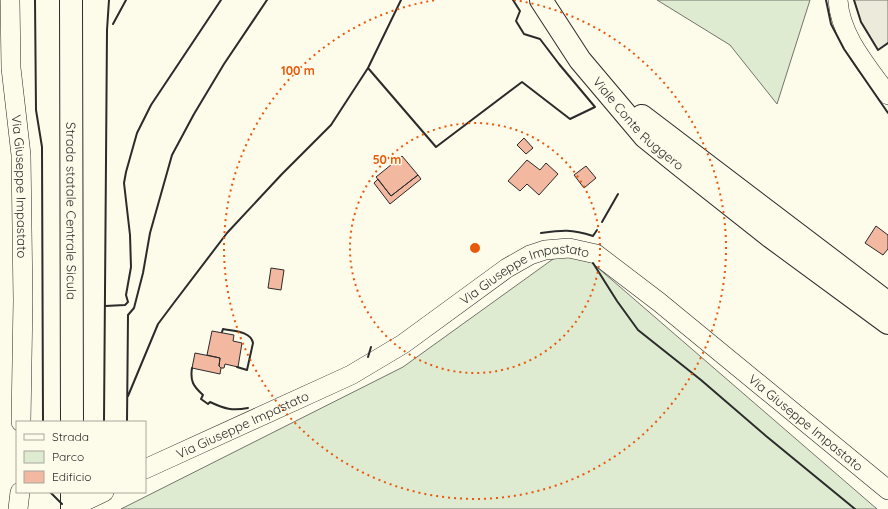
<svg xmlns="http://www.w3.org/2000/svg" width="888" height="509" font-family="Quicksand,sans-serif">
<rect width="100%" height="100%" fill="#fdfbea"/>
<path fill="#deebd1" stroke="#74746e" d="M657,0H810L777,104L730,45Z
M560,254L590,261L877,509H121L403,367Z"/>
<path fill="#eceadb" stroke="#74746e" d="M854,0H888V43L878,50L861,22Z"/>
<path fill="#f2b8a0" stroke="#2b2b2b" d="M524,138L533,148L526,154L517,145Z
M402,156L418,175L391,196L376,177Z
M527,160L540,170L546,163L558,174L539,195L527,184L520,191L508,181Z
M586,166L596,178L584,188L574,175Z
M418,175L421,179L390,204L374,183L378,179L391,196Z
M876,226L888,235V249L883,255L865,243Z
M271,268L284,270L281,290L268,288Z
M212,331L234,335L233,341L242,343L238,367L225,364L224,368H221L219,366L220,358L207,355Z
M195,353L220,358L219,366L221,368L220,374L192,368Z"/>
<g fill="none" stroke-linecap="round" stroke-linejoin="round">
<defs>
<g id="minor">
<path id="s1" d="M10,0L11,68L21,155L23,300L21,422"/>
<path d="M838,0C840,36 868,67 888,95"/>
<path id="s2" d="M145,469L351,375L403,344L507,268L530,255L545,250L569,248L596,254L659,302L888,490"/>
<path d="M85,501L104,492"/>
<path d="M18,509L20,492"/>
</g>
<g id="major">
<path id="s3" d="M71,0L72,422"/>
<path id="s4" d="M541,0L580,60L645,137L681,166L771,237L888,323"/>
<path d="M642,116L888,303"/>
<path d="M72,492V509"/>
</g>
</defs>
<use href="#minor" stroke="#2b2b2b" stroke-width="20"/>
<use href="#major" stroke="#2b2b2b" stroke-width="24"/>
<use href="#minor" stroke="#fdfbea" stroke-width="19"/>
<use href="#major" stroke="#fdfbea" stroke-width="22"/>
<path stroke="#2b2b2b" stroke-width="2" d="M35,0L36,110L42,147L43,422
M401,0L368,68L436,147L522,82L570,119L595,107L559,64L540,39L524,34L516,21L520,11L513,0
M826,0L831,24L844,49L888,113
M854,0L861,22L878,50L888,43
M113,24L126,0
M602,222L618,194
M541,233C563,230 571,229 593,236L597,230
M593,263L617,301L638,330L701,380L766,436L855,509
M105,306L125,305L128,302L126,295L131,267L130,235L124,183L126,172L137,133L151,105L221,0
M222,332L223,329C233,331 251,331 253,343L247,370L237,367
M368,357L371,347
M192,368C190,381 193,386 203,395L201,399L208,404L210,402C225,409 232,411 248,408
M128,396L158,324L173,304L227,233L282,174L331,125L368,68
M104,422L107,30L109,0
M127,422L128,315L134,308L143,273L150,233L172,155L194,114L224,64L267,0
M50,492L62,504"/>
</g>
<g fill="none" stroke="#e8590c" stroke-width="2" stroke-dasharray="2 4">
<circle cx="475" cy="248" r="125"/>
<path d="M514 0A251 251 0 1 1 436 0"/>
</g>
<g text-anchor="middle" stroke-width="3" stroke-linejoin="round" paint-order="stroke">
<g font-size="13" fill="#2b2b2b" stroke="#fdfbea">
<text dy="5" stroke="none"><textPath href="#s4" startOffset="158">Viale Conte Ruggero</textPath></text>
<text dy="5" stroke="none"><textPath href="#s1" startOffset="187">Via Giuseppe Impastato</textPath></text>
<text dy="5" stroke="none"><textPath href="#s3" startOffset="211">Strada statale Centrale Sicula</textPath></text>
<text dy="5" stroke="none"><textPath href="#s2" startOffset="431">Via Giuseppe Impastato</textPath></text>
<text dy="5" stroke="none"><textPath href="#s2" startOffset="779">Via Giuseppe Impastato</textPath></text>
<text dy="5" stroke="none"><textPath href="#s2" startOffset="107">Via Giuseppe Impastato</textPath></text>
</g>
</g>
<circle cx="475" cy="248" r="6" fill="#e8590c" stroke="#fdfbea" stroke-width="2"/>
<g font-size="12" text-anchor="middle" font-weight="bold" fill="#e8590c" stroke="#fdfbea" stroke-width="3" stroke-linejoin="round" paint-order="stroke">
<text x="298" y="75">100 m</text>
<text x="387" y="164">50 m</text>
</g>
<rect x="16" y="421" width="130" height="72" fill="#fdfbea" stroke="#a9a89e"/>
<rect x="24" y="434" width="20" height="6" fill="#fdfbea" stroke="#a9a89e"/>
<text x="52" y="441" font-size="12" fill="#2b2b2b">Strada</text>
<rect x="24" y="451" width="20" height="12" fill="#deebd1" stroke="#a9a89e"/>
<text x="52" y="461" font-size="12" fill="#2b2b2b">Parco</text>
<rect x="24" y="471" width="20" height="12" fill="#f2b8a0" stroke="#a9a89e"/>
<text x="52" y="481" font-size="12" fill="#2b2b2b">Edificio</text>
</svg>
